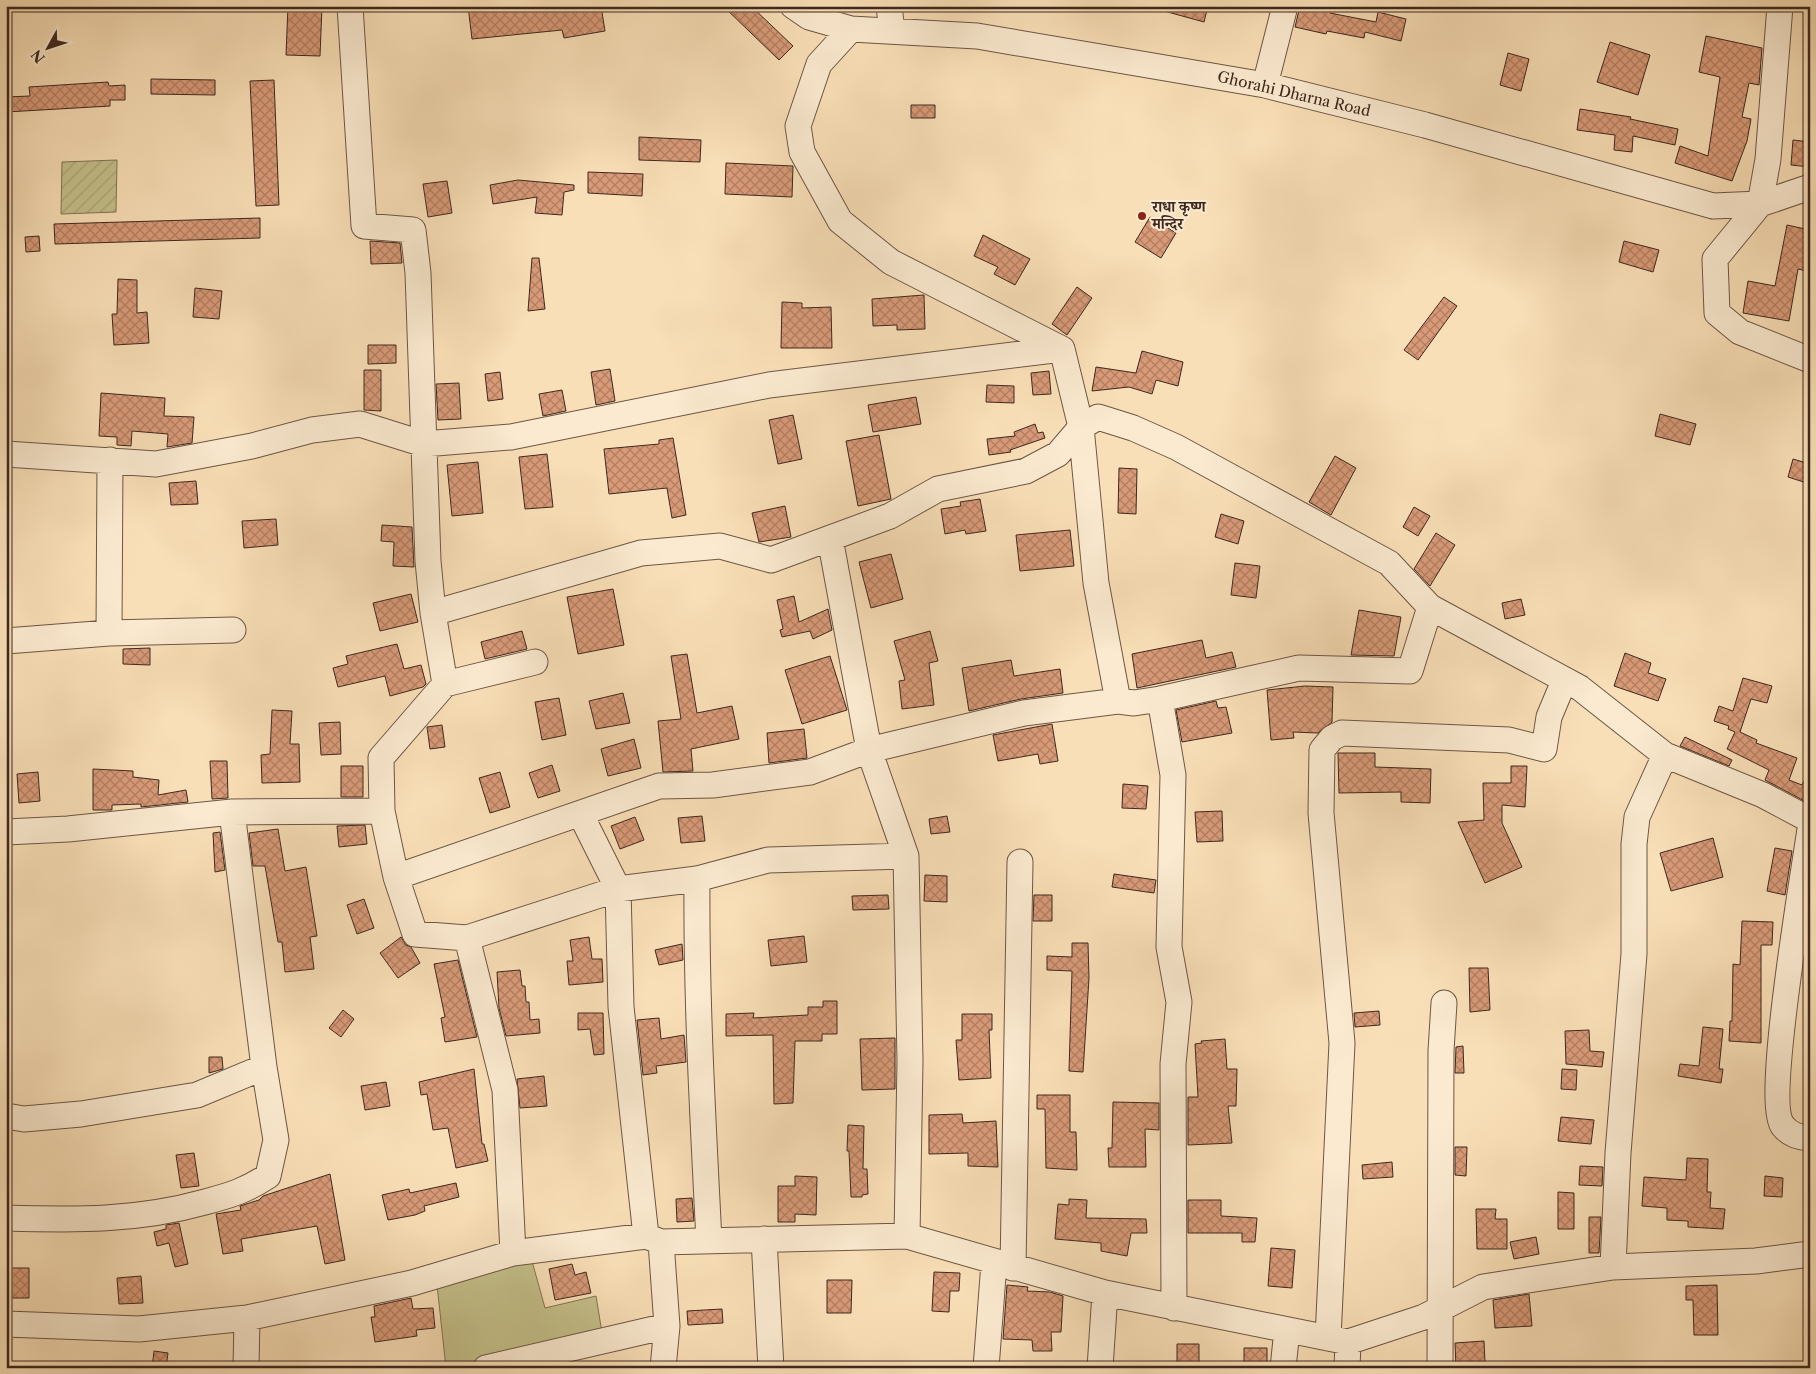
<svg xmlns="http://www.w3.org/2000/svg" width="1816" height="1374" font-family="'Libre Caslon Text','Noto Serif Devanagari',serif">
<defs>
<pattern id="garden-furrows" width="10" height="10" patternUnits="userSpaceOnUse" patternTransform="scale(1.25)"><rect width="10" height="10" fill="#c4c08a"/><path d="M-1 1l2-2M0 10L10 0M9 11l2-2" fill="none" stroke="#a9a577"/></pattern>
<pattern id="building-cross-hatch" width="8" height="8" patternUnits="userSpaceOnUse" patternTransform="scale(1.25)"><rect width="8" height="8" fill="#d99a78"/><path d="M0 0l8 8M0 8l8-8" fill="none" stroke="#b17e62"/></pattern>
</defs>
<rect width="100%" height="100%" fill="#f9dfb7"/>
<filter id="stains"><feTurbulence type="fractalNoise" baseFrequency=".004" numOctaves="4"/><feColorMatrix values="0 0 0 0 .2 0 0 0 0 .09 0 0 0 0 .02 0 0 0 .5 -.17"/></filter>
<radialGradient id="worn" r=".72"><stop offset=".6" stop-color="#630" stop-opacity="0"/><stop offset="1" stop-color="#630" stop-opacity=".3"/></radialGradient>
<path fill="#c4c08a" stroke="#817454" d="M532,1261L545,1308L596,1296L603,1339L464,1368H446L437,1285Z"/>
<path fill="url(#garden-furrows)" stroke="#817454" d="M117,160L116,212L61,214L62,162Z"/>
<path fill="url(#building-cross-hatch)" stroke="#3e281f" d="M288,6H322L320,56L286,55Z
M468,6H601L605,31L564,38L562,30L472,39Z
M723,6H751L793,46L779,60Z
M1164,6H1208L1204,22L1164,11Z
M1300,6H1332L1330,13L1376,22L1378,12L1406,19L1401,41L1365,32L1364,38L1327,31L1326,34L1295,27Z
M1706,36L1762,48L1759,85L1749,83L1742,117L1751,119L1747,141L1732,181L1675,163L1680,146L1708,156L1720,77L1699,72Z
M1610,42L1650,55L1638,95L1597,82Z
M1508,53L1529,59L1521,91L1500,85Z
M151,79L215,80V95L151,94Z
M274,80L279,205L256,206L250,81Z
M108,82L109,86L125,85V100H110V106L6,112V97L30,96L29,87Z
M911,105H935V118H911Z
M1580,109L1631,117L1630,119L1678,129L1675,145L1633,136L1632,152L1614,150L1615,135L1577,130Z
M639,137L701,140L700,162L639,160Z
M1793,140L1810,142V167L1791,165Z
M726,163L793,166L792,197L725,194Z
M588,172L643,174L642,196L588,193Z
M518,180L574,185V190L564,192L562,215L535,213L537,197L493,204L490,185Z
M447,181L452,213L428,217L423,184Z
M1150,217L1176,233L1161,258L1135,242Z
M260,218V238L55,244L54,224Z
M1787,225L1810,230V272L1798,269L1789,321L1743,313L1748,281L1775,286Z
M983,235L1030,259L1015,285L994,274L998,267L974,256Z
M39,236L40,251L26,252L25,237Z
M370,241L400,243L402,263L371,264Z
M1624,241L1659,250L1653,272L1619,262Z
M532,258H539L545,309L528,311Z
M118,279L137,280V313L147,312L149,343L114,345L112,314H117Z
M1077,287L1092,298L1067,335L1052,324Z
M195,288L222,291L219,319L193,317Z
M924,295L925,329L897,330V325L873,326L872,299Z
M1444,297L1457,306L1418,360L1404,350Z
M782,302L802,303V308L831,307L832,348H781Z
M368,345H396V363L368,364Z
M1142,351L1183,362L1178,386L1156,380L1152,394L1129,387L1092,391L1096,367L1136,373Z
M610,369L615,401L596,405L591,372Z
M364,370H381V411L364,410Z
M1049,371L1051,394L1033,395L1031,373Z
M500,372L503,399L488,401L485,374Z
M459,383L461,419L438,420L436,384Z
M987,385L1014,386V403L986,402Z
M562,390L566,411L543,416L539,394Z
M101,393L165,398L164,416L194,417L192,443L167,447L168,434L132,431L131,446L117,445V437L99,436Z
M916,397L921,424L873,432L868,405Z
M1660,414L1696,424L1690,445L1655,436Z
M793,415L802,459L778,464L769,420Z
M1035,424L1038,433L1043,432L1045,438L1010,450L1011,452L989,455L987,439L1015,436L1014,432Z
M879,435L891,499L858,506L846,441Z
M673,438L686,515L672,518L667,488L609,494L604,449L659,444V440Z
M547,454L553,507L525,509L519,457Z
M1335,456L1356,468L1331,515L1309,502Z
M1793,459L1810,464V484L1788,477Z
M478,462L483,513L452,516L447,465Z
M1119,468L1137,469L1136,514L1118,513Z
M196,481L198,504L171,505L169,483Z
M980,499L986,531L966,534L965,530L945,534L941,509L961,506L960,502Z
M785,506L791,537L759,542L752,513Z
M1414,507L1430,516L1418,536L1403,527Z
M1221,514L1244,521L1238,544L1215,537Z
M276,519L278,545L244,548L242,521Z
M382,525L412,527L414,567L393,566L394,542L381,541Z
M1070,530L1074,566L1020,571L1016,535Z
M1436,533L1455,545L1430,586L1414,569Z
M891,554L903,599L871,608L859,562Z
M1235,563L1260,566L1256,598L1231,595Z
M613,589L624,645L578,654L567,597Z
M411,594L418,622L380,631L373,603Z
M794,596L799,622L828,609L832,630L813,639L810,631L782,637L780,630L783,629L777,600Z
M1521,599L1525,615L1505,619L1502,603Z
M1359,610L1401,617L1394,656L1351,655Z
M522,631L527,649L485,659L481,642Z
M930,631L938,661L929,663L934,705L902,709L899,681L905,680L894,641Z
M1202,640L1206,658L1232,652L1236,667L1137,688L1132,654Z
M397,644L404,669L421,665L426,684L423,687L390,696L385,676L338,687L333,668L348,664L346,656Z
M150,648V665L123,664V649Z
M1625,653L1651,663L1648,673L1666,679L1658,701L1614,686Z
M687,654L697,713L732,706L739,739L691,749L693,771L663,772L658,721L681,719L671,656Z
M830,656L847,710L802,724L785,670Z
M1011,660L1014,676L1060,669L1063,693L1021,699L969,711L962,668Z
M1743,678L1772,686L1767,703L1751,699L1740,732L1757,740L1756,743L1797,758L1789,780L1802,785L1810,768V804L1765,780L1769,770L1727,749L1735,732L1728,729L1729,726L1714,721L1719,706L1733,711Z
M1305,686L1333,687L1332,722L1318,733L1293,732L1294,738L1271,740L1267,690Z
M623,693L630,723L596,729L589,701Z
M559,698L566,735L542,740L535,702Z
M1216,701L1218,708L1226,707L1232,733L1182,742L1176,710Z
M272,710L292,711L290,744H299L300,782L262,783L261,755L270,754Z
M340,722L341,754L321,755L319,723Z
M1052,724L1058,761L1040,764L1038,754L998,761L993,735Z
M442,725L445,747L430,749L427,727Z
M804,729L807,758L769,763L767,733Z
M1685,737L1732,760L1729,766L1680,746Z
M634,739L641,768L608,776L601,749Z
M1338,753H1375V767L1431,769L1430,803L1401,802V792L1339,793Z
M210,761H227L228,798L212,799Z
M552,765L560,791L538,798L529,773Z
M341,766H363V797H341Z
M1511,766H1527L1525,807L1502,805V823L1522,867L1485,883L1458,822L1484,820L1483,783H1511Z
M93,769L133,771V777L159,780L158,795L186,790L188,802L141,807V804L112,805V810H93Z
M38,772L40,801L19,803L17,774Z
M500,772L510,807L490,813L479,778Z
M1123,784L1148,786L1146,809L1122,808Z
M1222,811L1223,841L1197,842L1195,812Z
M702,816L705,841L681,843L678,818Z
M947,816L950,832L931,834L929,819Z
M635,817L644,840L620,849L611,826Z
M365,825L367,844L339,847L337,826Z
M278,829L285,871L306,867L317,936L310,937L314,969L285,972L282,942H278L265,866H253L249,833Z
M220,832L225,870L215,872L213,833Z
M1713,838L1723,877L1671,891L1660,853Z
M1775,848L1792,851L1785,895L1767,891Z
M1114,874L1156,880L1154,893L1112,887Z
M925,875L947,876V902L924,901Z
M888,895L889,909L853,910L852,896Z
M1034,895H1052V921H1033Z
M364,899L374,928L357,934L347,905Z
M1742,921L1773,922L1772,945H1761V1043L1729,1041L1730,1021H1732L1733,964L1740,965Z
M804,936L807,962L771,966L768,940Z
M401,937L406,945L411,947L420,963L398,978L380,953Z
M589,937L592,959H602L603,982L569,985L567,961H573L570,940Z
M1072,943H1088L1089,978L1083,1072L1069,1071L1072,971L1047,970V956L1072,957Z
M682,944L683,960L659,965L655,950Z
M458,960L477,1037L445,1042L441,1018L445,1017L434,964Z
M1469,968H1488L1490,1010L1470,1012Z
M520,970L522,986H525L526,1002H529L530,1020L539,1019L540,1033L506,1036L499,1008L497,972Z
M823,1001H837V1034H822V1041H795L793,1103L774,1104L773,1035L726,1036V1014L754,1013L753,1018L808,1015V1007H823Z
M343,1010L354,1019L341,1037L329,1028Z
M1379,1011L1380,1025L1355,1027L1354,1013Z
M578,1013H603L604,1054L594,1055L590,1029L578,1030Z
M962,1014H992V1030H989L991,1078L959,1080L956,1040H962Z
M659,1018L661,1039L684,1035L686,1062L656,1066L657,1073L643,1075L637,1020Z
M1703,1027L1723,1029L1719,1069H1723L1721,1083L1678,1076L1680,1064L1699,1066Z
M1589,1030L1590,1051L1604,1052L1602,1067L1566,1064L1565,1031Z
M895,1038V1089L862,1090L860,1039Z
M1225,1039L1227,1069H1237L1236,1106H1228L1232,1143L1188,1145V1097H1198L1195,1044L1202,1043L1201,1041Z
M1463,1046L1464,1073H1455L1456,1047Z
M209,1057H222L223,1069L209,1073Z
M474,1069L482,1144H484L488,1161L456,1168L448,1128L433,1130L427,1094L421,1095L419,1082Z
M1562,1069L1577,1070L1576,1090L1561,1089Z
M544,1076L547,1106L520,1108L517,1079Z
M386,1082L390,1106L365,1110L361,1086Z
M1037,1095H1070V1132H1076L1077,1170L1046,1168L1045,1109H1037Z
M1113,1102L1159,1103V1130L1145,1129L1146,1167H1109L1108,1148H1112Z
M962,1114L963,1123L996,1121L998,1167L968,1166V1153L929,1154V1115Z
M1561,1117L1594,1120L1591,1144L1558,1141Z
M848,1125L864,1126L863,1169H867L868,1194L862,1195V1197H851L849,1151H847Z
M1455,1147H1467L1466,1176L1455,1175Z
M194,1153L199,1186L181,1188L176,1155Z
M1687,1158L1708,1159L1707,1192H1711L1710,1208L1725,1209L1723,1229L1688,1227V1221L1667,1220V1208L1642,1206L1644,1177L1686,1180Z
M1392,1162L1393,1177L1363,1179L1362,1165Z
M1580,1166L1603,1167L1602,1186L1579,1185Z
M330,1174L345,1260L325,1264L317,1226L241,1239L243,1251L223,1254L216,1214L241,1210L240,1206L259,1200L263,1196Z
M795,1176L817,1177L816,1215L795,1214V1222H778V1186H795Z
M1765,1176L1783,1178L1782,1197L1764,1196Z
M456,1183L459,1197L424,1206L425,1211L415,1215L388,1220L382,1195L409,1189L410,1193Z
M1558,1192L1574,1193V1229H1558Z
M692,1198L694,1221L677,1222L676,1199Z
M1069,1199L1087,1200L1086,1218L1146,1219L1147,1233H1131L1127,1256L1101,1251V1243L1055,1239L1058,1204L1069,1205Z
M1188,1200H1221V1216L1257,1218L1255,1242H1242V1233H1188Z
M1476,1209H1496L1495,1219H1507V1249H1477Z
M1589,1217H1601L1599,1253H1589Z
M179,1223L188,1264L175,1267L169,1243L157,1246L154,1232L166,1229V1225Z
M1536,1237L1539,1254L1514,1259L1510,1242Z
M1271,1248L1295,1250L1292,1288L1268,1286Z
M572,1264L575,1275L586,1272L591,1293L555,1300L549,1269Z
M6,1268H29V1298H6Z
M934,1272L960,1273L959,1291H950L949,1312L932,1311Z
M141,1276L143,1303L119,1304L117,1278Z
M827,1280H852L851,1313H827Z
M1007,1285L1028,1287L1027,1291L1050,1292L1063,1296L1061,1332H1051L1052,1351H1033L1032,1340L1003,1339Z
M1717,1285L1718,1335H1694L1693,1300H1686V1286Z
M1529,1294L1532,1326L1495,1328L1493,1300Z
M411,1298L413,1309L433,1308L435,1328L416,1330L417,1336L375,1342L371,1317H375L374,1306Z
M722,1309L723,1323L688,1325L687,1311Z
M1484,1341L1485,1363L1470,1364V1368H1456L1455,1343Z
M1177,1344H1199V1364H1177Z
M1244,1348H1267V1368H1244Z
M154,1351L168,1353L166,1368H152Z"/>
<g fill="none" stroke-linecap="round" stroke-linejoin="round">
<defs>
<path id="minor" d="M350,6L364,226L413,230L418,273L428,561L433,613L445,684L381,758L382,811
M793,6L809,17L851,29L977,36L1265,85L1425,125L1713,206L1760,204L1810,187
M889,6L892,31
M1780,6L1768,159L1760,204L1715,259L1717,313L1740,332L1810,360
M851,29L819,64L798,126L802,152L840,221L891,262L1062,349L1081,427L1098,417L1133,428L1176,447L1389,563L1430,607L1580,688L1665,755L1763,795L1810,820
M1265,85L1285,6
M6,454L156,464L252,446L312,430L360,424L424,444L511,437L769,385L1062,349
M830,538L869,750L906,856L910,1061L907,1236
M433,613L641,553L720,546L771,560L890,516L938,489L1026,471L1058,454L1081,427
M109,633L110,460
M6,641L109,633L233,630
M445,684L535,662
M1160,699L1173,775L1169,947L1179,1002L1173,1064L1174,1308
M1118,701L1134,703L1160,699L1299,668L1410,671L1430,607
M581,815L618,889L621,1007L646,1236
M1810,829C1804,871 1764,1103 1783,1126C1790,1135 1799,1137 1810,1138
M6,832L68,829L232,812L382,811L396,877L659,786L713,785L810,772L869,750L1024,713L1118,701L1096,583L1081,427
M396,877L415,934L467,938L505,1090L513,1253
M697,879C696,1000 703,1120 709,1241
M467,938L618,889L697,879L768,860L906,856
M6,1116L24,1119L81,1114L197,1095L264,1067
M6,1218C76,1220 137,1221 205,1202C231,1195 245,1191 268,1176L276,1140L264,1067L232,812
M764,1239L771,1368
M661,1242L667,1326L663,1368
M1613,1267L1618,1153L1634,954V844L1637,817L1665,755
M1013,1268L1020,862
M6,1324L139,1329L247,1318L412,1283L513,1253L646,1236L661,1242L907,1236L1105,1293L1348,1342L1424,1317L1483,1287L1613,1267L1756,1261L1810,1254
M1328,1338L1342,1043L1321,813L1322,750L1332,738L1342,733L1509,740L1544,749L1549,717L1564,681
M246,1368L247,1318
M486,1368L667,1326
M986,1368L994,1263
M1100,1368L1105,1293
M1283,1368L1287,1330
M1347,1368L1348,1342
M1440,1368L1441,1051L1444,1003"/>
</defs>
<use href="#minor" stroke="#6d5645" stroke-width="27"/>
<use href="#minor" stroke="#fbead0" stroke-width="25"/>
</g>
<circle fill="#8f2418" stroke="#fbead0" stroke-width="2" cx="1142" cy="216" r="5"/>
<g text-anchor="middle" stroke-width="4" stroke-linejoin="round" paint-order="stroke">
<g font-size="15" fill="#3e281f" stroke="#fbead0">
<text transform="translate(1294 94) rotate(13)" y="5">Ghorahi Dharna Road</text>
</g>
<g font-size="15" font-weight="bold" fill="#3e281f" stroke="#fbead0" text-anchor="start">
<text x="1152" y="212">राधा कृष्ण<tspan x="1152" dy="17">मन्दिर</tspan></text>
</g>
</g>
<rect width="1816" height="1374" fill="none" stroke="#f9dfb7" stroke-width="25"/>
<rect x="8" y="8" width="1801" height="1359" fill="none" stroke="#3e281f" stroke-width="2.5"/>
<rect x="12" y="12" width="1791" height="1349" fill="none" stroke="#3e281f"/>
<g transform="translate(48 48) rotate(230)" stroke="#fbead0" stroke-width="4" paint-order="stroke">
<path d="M0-4L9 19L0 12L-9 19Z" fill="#3e281f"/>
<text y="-8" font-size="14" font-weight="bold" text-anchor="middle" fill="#3e281f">N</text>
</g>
<rect width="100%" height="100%" filter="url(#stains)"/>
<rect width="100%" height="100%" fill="url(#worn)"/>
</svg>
